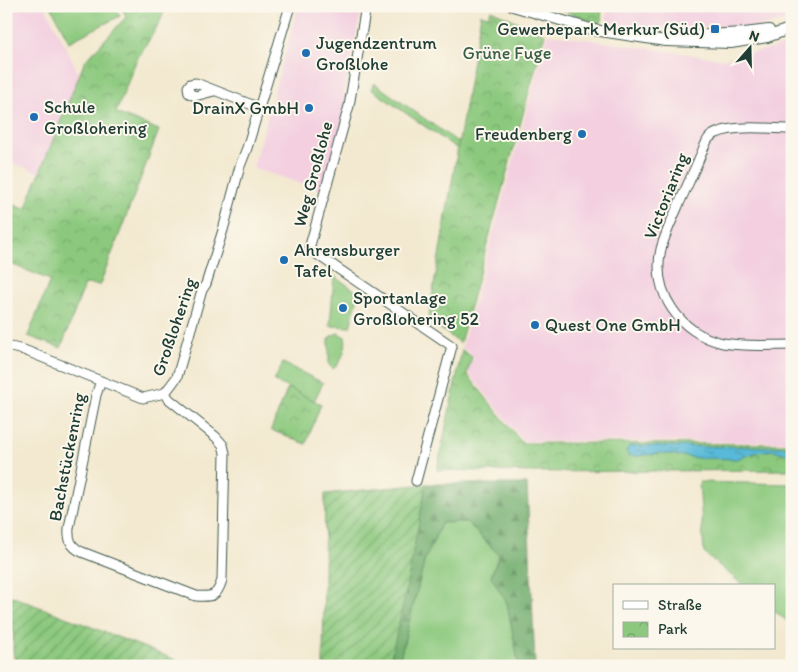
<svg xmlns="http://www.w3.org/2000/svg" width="798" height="672" font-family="Itim,sans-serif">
<defs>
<pattern id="forest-firs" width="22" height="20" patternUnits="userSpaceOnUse" patternTransform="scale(1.25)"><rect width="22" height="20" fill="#71ad6d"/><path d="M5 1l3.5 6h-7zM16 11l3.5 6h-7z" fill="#5c8e5a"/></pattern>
<pattern id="park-crowns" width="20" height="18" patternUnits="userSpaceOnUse" patternTransform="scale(1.25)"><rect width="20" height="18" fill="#8cc97e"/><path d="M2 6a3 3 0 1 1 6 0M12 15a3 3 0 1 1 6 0" fill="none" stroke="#72a468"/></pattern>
<pattern id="garden-furrows" width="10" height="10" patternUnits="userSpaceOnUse" patternTransform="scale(1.25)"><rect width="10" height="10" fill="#8cc97e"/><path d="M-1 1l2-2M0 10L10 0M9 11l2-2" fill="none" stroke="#72a468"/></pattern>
<pattern id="water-ripples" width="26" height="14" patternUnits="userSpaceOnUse" patternTransform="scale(1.25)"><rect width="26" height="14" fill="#59bad8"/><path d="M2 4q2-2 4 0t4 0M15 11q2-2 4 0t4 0" fill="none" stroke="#4998b0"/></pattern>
</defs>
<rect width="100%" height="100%" fill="#fbf7ec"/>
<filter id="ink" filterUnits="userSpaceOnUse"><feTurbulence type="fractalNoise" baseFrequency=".02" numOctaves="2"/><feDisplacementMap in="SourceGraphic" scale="10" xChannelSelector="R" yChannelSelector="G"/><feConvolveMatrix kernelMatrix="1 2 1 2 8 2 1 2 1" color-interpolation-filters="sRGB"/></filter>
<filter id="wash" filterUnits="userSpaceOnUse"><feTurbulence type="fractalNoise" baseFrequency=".0096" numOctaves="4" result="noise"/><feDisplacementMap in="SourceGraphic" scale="20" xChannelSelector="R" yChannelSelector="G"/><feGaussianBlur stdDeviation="1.12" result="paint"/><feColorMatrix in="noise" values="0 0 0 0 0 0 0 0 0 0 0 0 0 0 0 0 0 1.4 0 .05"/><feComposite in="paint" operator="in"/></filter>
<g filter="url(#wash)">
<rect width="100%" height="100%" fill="#f3e9d0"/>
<path fill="#f3cfe0" d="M6,6H45L79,74L39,173L6,160Z
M298,6H362L344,92L348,105L324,191L253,168Z
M607,6H792V19L755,28L607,27Z
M548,34L723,59L792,44V442L523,441L468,372L474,357L462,347Z"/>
<path fill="#8cc97e" stroke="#568359" d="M51,6H115L120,16L69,42Z
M374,83L462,145L459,150L371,89Z
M334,276L359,293L350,327L330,326Z
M338,333L345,337C348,346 341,364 333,369L329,365V340L331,336Z
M283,363L323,383L314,401L274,381Z
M699,482L792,484V625L774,611V586H744L704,553Z
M442,522H467L499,555L491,576L507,603L519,666H398L425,559Z"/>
<path fill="url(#forest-firs)" stroke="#487550" d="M426,484H527L535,666H519L507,603L491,576L499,555L467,522L442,523L425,559L398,666H389L403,605Z"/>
<path fill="url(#park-crowns)" stroke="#568359" d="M121,6H166L160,22L136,61L116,113L159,130L100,285L85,284L61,348L28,336L50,280L6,262V202L25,209L85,61L126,17Z
M553,6H602L601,25Z
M491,10L545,34L460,343L428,320L481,14L488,16Z
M462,350L472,357L467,374L522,443L792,444V470L532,472L437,470Z
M288,388L321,404L306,444L271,430Z"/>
<path fill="url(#garden-furrows)" stroke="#568359" d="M426,484L403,605L389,666H323L325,494Z
M6,594L192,666H17C11,654 14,642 13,630C12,617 6,607 6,594Z"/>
<path fill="url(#water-ripples)" stroke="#3c7c86" d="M629,446L792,447V455L773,450L757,452L737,459L698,458L661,453L637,456L628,455L626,451Z"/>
</g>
<g filter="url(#ink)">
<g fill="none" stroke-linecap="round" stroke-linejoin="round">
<defs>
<path id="minor" d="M366,6L349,106L309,249L452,346L416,481
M214,91L195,96L189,93L188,87L190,84L196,83L260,108
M792,129C771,129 726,123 710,137C707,139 706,144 704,147C696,167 687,186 678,206C672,220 665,234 661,249C651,292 680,334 723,343C745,347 769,345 792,345
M6,346L24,350L143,398L165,393L177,377L202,290L206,284L223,230L240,166L247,148L290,6
M101,381L96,395L69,528C68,540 71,547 82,552L196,596C212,597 217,597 222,580L225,453L223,445L216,437L169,399L165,393"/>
<path id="tertiary" d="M513,6L594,30L666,41L731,43L767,37L792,28
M679,38L690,36L744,33L769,30"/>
</defs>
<use href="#minor" stroke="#3f574b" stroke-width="11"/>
<use href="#tertiary" stroke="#3f574b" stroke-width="12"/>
<use href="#minor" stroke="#fff" stroke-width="9"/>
<use href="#tertiary" stroke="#fff" stroke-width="10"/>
</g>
</g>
<g fill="#1f6fb2" stroke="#fbf7ec" stroke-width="2">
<rect x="710" y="24" width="10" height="10" rx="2.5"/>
<circle cx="306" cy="53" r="5"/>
<circle cx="309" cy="108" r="5"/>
<circle cx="34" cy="117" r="5"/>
<circle cx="582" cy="134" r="5"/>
<circle cx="284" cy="260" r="5"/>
<circle cx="343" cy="308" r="5"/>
<circle cx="535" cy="325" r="5"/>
</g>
<g text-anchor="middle" stroke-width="4" stroke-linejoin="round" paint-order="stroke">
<g font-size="18" fill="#1f3d34" stroke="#fbf7ec" text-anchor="start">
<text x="705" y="35" text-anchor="end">Gewerbepark Merkur (Süd)</text>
<text x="316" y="49">Jugendzentrum<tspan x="316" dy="21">Großlohe</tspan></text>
<text x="44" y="113">Schule<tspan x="44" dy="21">Großlohering</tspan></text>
<text x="299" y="114" text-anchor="end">DrainX GmbH</text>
<text x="572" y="140" text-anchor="end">Freudenberg</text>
<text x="294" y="256">Ahrensburger<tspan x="294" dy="21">Tafel</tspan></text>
<text x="353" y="304">Sportanlage<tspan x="353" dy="21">Großlohering 52</tspan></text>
<text x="545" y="331">Quest One GmbH</text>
</g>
<g font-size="18" fill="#3a6046" stroke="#fbf7ec">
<text x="507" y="59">Grüne Fuge</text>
</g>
<g font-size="18" fill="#1f3d34" stroke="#fbf7ec">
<text transform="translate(313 174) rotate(-75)" y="6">Weg Großlohe</text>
<text transform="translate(666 196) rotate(-68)" y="6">Victoriaring</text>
<text transform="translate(174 327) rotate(-71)" y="6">Großlohering</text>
<text transform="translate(67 457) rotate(-79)" y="6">Bachstückenring</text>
</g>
</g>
<rect width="798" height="672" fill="none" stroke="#fbf7ec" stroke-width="25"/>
<rect x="613" y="584" width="162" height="65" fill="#fbf7ec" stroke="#a3ada2"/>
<rect x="623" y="601" width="25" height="8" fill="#ffffff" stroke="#a3ada2"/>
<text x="658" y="610" font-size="15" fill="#1f3d34">Straße</text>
<rect x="623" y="622" width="25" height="15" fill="url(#park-crowns)" stroke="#a3ada2"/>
<text x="658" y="634" font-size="15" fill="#1f3d34">Park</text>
<g transform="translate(750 48) rotate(20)" stroke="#fbf7ec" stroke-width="4" paint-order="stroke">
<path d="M0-4L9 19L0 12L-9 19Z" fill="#1f3d34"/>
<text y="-8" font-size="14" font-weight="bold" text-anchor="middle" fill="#1f3d34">N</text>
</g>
</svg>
